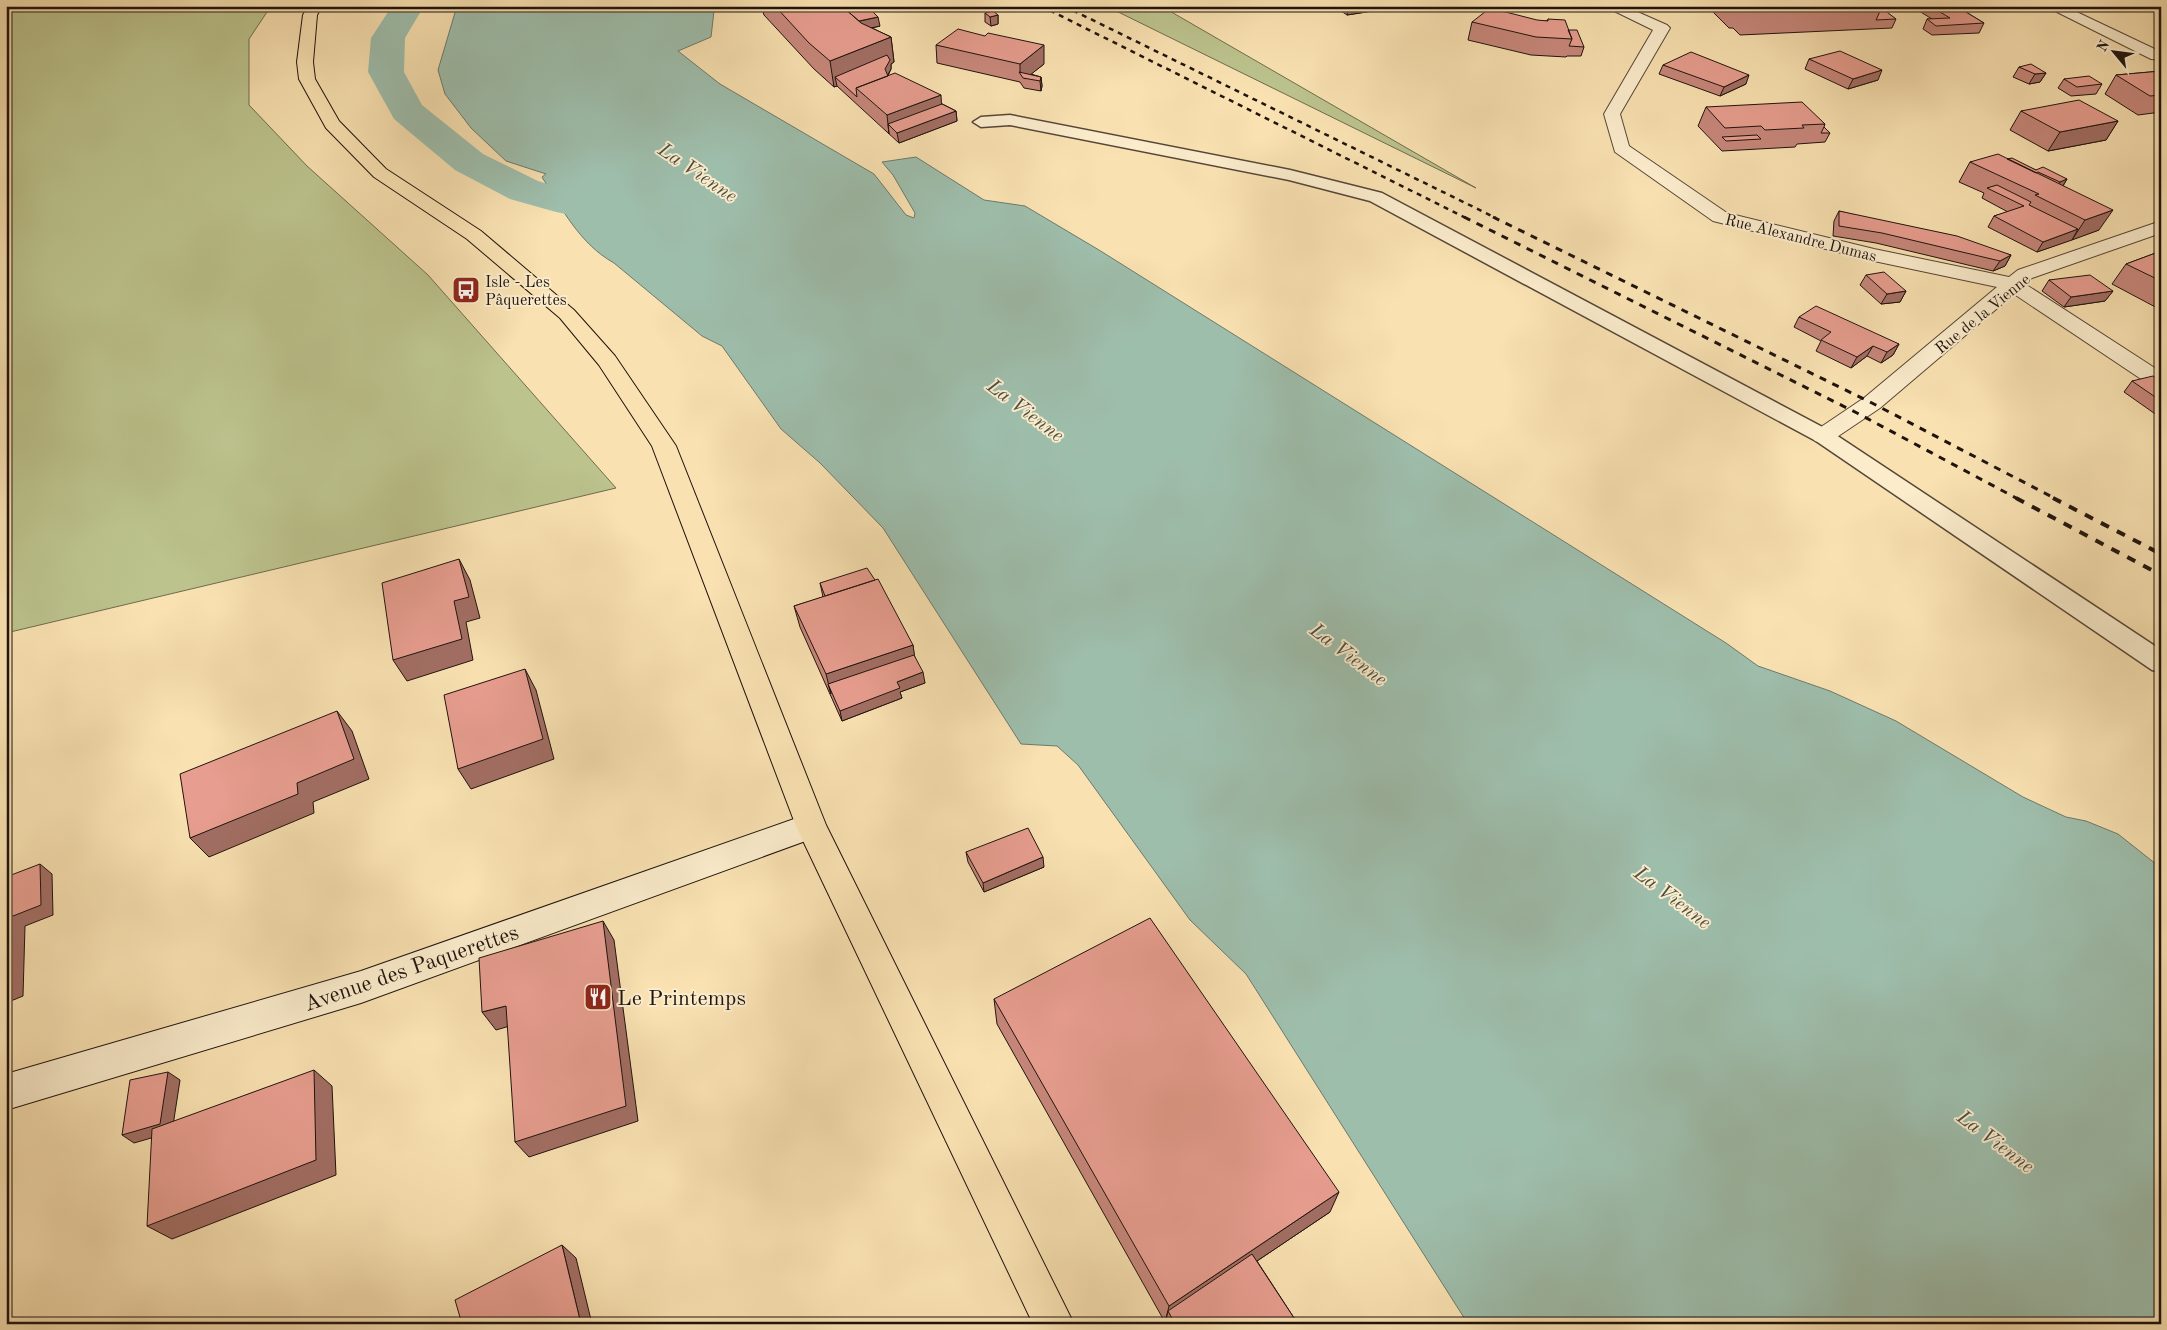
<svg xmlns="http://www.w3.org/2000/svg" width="2167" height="1330" font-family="'Old Standard TT',serif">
<rect width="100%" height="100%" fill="#f9e1b1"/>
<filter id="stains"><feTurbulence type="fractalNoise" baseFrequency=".004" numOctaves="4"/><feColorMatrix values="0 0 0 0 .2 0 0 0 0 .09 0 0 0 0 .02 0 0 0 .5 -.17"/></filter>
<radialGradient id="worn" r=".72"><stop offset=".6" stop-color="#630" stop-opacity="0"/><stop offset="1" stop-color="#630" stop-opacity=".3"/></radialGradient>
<path fill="#bcc38d" stroke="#6e6b4e" d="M6,6H271L249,39V105L307,166L428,275L616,488L6,633Z
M1106,6H1161L1476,188Z"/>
<path fill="#9ebeac" stroke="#6b7a6d" d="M457,6H737L739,10L714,11L711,37L678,51L720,84L874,174L906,215L914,218L915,213L893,175L882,162L916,157L984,200L1025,206L1099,250L1726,643L1758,666L1830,691L1896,721L2023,797L2066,817L2086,821L2118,834L2161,868V1324H1468L1246,974L1190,920L1078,765L1057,746L1021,744L883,528L820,463L781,429L722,346L702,336L614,263C580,244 562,209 542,177L546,174L506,161L471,128L445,94L438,70Z"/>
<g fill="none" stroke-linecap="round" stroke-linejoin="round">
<path fill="#9ebeac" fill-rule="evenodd" d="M392,6H424L405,38L404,72L422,105L483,154L538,181L563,189L654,207L660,216L654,225L639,229L556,212L510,199L455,170L394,119L368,72L371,38Z"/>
<defs>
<path id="service" d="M1010,115L1290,170L1382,193L1830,431L2161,650V672L2152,670L1816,441L1370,201L1289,180L1010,125L981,127L973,122L981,117Z"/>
<path id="minor" d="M1604,6H1624L1667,25L1670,28L1620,114L1629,146L1727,213L1874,249L2009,277L2018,270L2161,221V233L2032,278L2025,284L2161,372V389L2153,387L2014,294L1880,408L1831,441L1823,443L1815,441L1811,436L1815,431L1864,398L1997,287L1874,261L1713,221L1615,152L1604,114L1653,30Z
M2045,6H2064L2161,52V60L2151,59Z"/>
<path id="secondary" d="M811,813L822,817L826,826L822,835L361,1003L6,1110V1074L361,971Z"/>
<path id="primary" d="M308,6H322L317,15L313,62L315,79L339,121L386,169L481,231L574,310L615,356L676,446L826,825L1074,1324H1033L796,826L652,446L599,365L560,318L467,239L374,177L326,128L299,79L297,62L303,15Z"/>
</defs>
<use href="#service" stroke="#564637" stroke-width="3"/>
<use href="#minor" stroke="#564637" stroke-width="2"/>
<use href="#secondary" stroke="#1f130e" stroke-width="2"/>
<use href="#primary" stroke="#1f130e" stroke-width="2"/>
<use href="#service" fill="#fbeccc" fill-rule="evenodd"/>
<use href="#minor" fill="#fbeccc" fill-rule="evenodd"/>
<use href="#secondary" fill="#fbeccc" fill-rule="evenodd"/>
<use href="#primary" fill="#f9e1b1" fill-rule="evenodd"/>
<path stroke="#1f130e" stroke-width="2.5" stroke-dasharray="5 5" stroke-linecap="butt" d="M1041,6L1466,218
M1064,6L1496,218"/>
<path stroke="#1f130e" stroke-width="3" stroke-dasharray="7 7" stroke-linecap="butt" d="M1464,217L1857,413L2018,499
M1493,217L1872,403L2056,499"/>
<path stroke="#1f130e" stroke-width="4" stroke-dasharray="9 9" stroke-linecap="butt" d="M2016,498L2161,575
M2053,498L2161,554"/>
</g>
<path fill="#c7877b" stroke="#1f130e" d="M761,6H855L880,26L872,28L891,37L894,62L891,64V69L888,76L956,111L957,121L899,143L837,86L834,87L814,69L764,15Z
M1334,6H1379V10L1347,15Z
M1707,6H1882L1881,9L1896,19L1892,28L1740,35L1733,28H1729Z
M1911,6H1956L1984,23L1979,33L1932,35L1923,29L1927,19H1932Z
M985,13L998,15V24L991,26L985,22Z
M1548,19L1568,30L1584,47L1581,56H1567L1566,57L1531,55L1468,40L1472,22L1547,21Z
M936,45L1044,64L1031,74L1041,77L1042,86L1041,91L1024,88L1020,82L937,63Z
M1809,59L1878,80L1848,89L1805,69Z
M1663,65L1746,84L1720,96L1659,74Z
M2019,67L2046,73L2040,82L2029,84L2013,77Z
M2161,71V112L2138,115L2105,94L2116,75Z
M2064,79L2102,84L2096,94L2071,96L2058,88Z
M1706,107L1825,124L1824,127L1830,133L1825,142L1797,144L1795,147L1722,151L1698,126Z
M2021,111L2118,121L2106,140L2048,151L2010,130Z
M2007,159L2036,170L2067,179L2063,186L2099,230L2037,252L1988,227L1994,216L2008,212L1982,198L1984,193L1959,182L1970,162Z
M1839,211L2011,255L2005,266L1993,271L1876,243L1833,236L1834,221Z
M2161,251V310L2112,284L2126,264Z
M1866,275L1906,291L1900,302L1881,304L1860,285Z
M2049,280L2113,291L2105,301L2064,307L2042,291Z
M1799,317L1899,344L1893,355L1881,363L1867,356L1851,368L1816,351L1821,341L1794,327Z
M2132,381H2161V418L2124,392Z
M820,583L913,645L914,655L925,683L900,692L902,698L842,721L800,627L794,606L823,597Z
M966,852L1044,867L984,892L968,862Z
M994,999L1330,1212L1257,1261L1298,1324H1166L997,1024Z"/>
<path fill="#a26e64" stroke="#1f130e" d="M832,6H855L856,16Z
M1348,6H1379V10L1347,15Z
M998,15V24L991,26L990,17Z
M878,17L880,26L848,33L847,24Z
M891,37L894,62L891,64V69L886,78L835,77L837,86L834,87L830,61Z
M1044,45V64L1025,79L1020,73V64Z
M1882,70L1878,80L1848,89L1853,79Z
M2046,73L2040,82L2029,84L2035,74Z
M1749,75L1746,84L1720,96L1724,87Z
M1041,77L1042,86L1041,91L1040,81Z
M941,95L942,114L888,124L889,134L887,115Z
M956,111L957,121L899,143L897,133Z
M2118,121L2106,140L2048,151L2060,132Z
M2067,179L2061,189L2053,192L2060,182Z
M2113,210L2099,230L2072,240L2085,220Z
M2078,229L2072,240L2037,252L2043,242Z
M2011,255L2005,266L1993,271L2000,261Z
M1906,291L1900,302L1881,304L1887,294Z
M2113,291L2105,301L2064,307L2071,297Z
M1899,344L1893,355L1881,363L1887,352Z
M1873,346L1867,356L1851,368L1857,357Z
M459,559L470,580L480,618L466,622L473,660L407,681L393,660L454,601Z
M913,645L916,666L828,684L831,694L826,674Z
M525,669L536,690L554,759L471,789L458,769Z
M923,672L925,683L900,692L902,698L842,721L840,711L897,682Z
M337,711L352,731L369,779L313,802L314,813L209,857L190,838L297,783Z
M1043,857L1044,867L984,892L983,883Z
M40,864L52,874L53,915L25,926L23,996L6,1003V911Z
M603,921L614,940L638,1121L529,1157L515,1142Z
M506,1006L520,1023L496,1030L482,1012Z
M314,1070L332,1086L336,1175L172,1239L147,1226Z
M168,1072L180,1080L172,1132L134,1143L122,1135Z
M1339,1192L1330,1212L1172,1318L1168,1311L1165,1323L1169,1306Z
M562,1245L576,1258L592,1324H581Z"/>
<path fill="#e79d8f" stroke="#1f130e" d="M775,6H842L861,23L891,37L830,61L809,43Z
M857,6H867L878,17L859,21L845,9Z
M1746,6H1834L1750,10Z
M1930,6H1956L1984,23L1936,26L1927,19L1950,18Z
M1490,8L1537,20L1548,21V19L1565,20L1572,39L1536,37L1472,22Z
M1881,9H1883L1896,19L1876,20Z
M993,11L998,15L990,17L985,13Z
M958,29L985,36L988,33L1044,45L1020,64L936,45Z
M1568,30H1577L1584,47L1569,46L1572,39Z
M1840,51L1882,70L1853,79L1809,59Z
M1691,52L1749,75L1724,87L1663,65Z
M887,55L890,60L885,69L888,76L856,88L857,97L835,77Z
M2031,64L2046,73L2035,74L2019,67Z
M2161,71V95L2150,96L2116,75Z
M1019,72L1041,77L1040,81L1023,78Z
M895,73L941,95L887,115L856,88Z
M2089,76L2102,84L2077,87L2064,79Z
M2079,100L2118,121L2060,132L2021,111Z
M1802,102L1825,124L1802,125L1804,128L1765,130L1761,126L1725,128L1706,107Z
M942,104L956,111L897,133L888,124Z
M1824,127L1830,133H1821Z
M1757,135L1761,139L1726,141L1722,137Z
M1998,154L2113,210L2085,220L2035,195L2039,194L1970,162Z
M2012,158L2036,170L2043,167L2067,179L2060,182L2038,172L2036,173L2007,159Z
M1997,185L2031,202L2029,205L2078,229L2043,242L1994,216L2024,206L1987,188Z
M1839,211L1957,236L2011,255L2000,261L1882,233L1839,226Z
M2161,251V281L2126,264Z
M1884,272L1906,291L1887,294L1866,275Z
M2090,275L2113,291L2071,297L2049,280Z
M1816,306L1899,344L1887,352L1873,346L1857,357L1821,340L1831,332L1799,317Z
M2153,376L2161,381V401L2132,381Z
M459,559L469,597L454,601L462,639L393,660L382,583Z
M867,568L875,580L825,596L820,583Z
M878,579L913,645L826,674L794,606Z
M914,655L923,672L897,682L900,688L840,711L828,684Z
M525,669L543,739L458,769L444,695Z
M337,711L354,759L297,783L298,794L190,838L180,774Z
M1028,828L1043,857L983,883L966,852Z
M40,864L41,905L13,916L6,911V877Z
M1150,918L1339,1192L1169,1306L994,999Z
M603,921L626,1106L515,1142L506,1006L482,1012L479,958Z
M314,1070L316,1160L147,1226L152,1129Z
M168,1072L160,1124L122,1135L130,1080Z
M562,1245L581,1324H462L455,1300Z
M1252,1254L1298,1324H1175L1168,1311Z"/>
<defs>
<symbol id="bus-square" viewBox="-11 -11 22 22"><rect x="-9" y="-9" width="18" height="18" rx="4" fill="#8f2418" stroke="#fbeccc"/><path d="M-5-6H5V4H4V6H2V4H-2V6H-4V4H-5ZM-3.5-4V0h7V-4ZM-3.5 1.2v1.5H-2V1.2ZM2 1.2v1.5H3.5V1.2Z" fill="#fff"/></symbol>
<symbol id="restaurant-square" viewBox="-11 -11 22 22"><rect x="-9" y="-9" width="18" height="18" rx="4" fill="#8f2418" stroke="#fbeccc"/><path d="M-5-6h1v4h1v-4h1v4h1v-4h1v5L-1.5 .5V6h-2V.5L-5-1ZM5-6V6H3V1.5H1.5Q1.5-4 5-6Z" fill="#fff"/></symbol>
</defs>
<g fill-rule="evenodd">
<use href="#bus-square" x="450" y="274" width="32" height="32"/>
<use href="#restaurant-square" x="582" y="981" width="32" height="32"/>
</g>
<g text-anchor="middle" stroke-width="4" stroke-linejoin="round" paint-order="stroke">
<g font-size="16" fill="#1f130e" stroke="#fbeccc">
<text transform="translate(1801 237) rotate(14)" y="6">Rue Alexandre Dumas</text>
<text transform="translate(1982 313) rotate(-39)" y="6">Rue de la Vienne</text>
</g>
<g font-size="16" fill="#1f130e" stroke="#fbeccc" text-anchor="start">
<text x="485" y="287">Isle - Les<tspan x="485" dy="18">Pâquerettes</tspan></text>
</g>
<g font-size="20" font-style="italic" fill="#4b4f45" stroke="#fbeccc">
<text transform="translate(698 172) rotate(34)" y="7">La Vienne</text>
<text transform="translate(1026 410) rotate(37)" y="7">La Vienne</text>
<text transform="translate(1349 654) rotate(37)" y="7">La Vienne</text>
<text transform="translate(1673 897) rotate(37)" y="7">La Vienne</text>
<text transform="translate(1996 1141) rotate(37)" y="7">La Vienne</text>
</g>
<g font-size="22" fill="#1f130e" stroke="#fbeccc">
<text transform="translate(411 967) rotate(-19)" y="8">Avenue des Paquerettes</text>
</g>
<g font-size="22" fill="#1f130e" stroke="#fbeccc" text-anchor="start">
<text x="617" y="1005">Le Printemps</text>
</g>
</g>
<rect width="2167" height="1330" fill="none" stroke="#f9e1b1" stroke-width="25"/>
<rect x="8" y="8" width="2152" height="1315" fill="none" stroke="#1f130e" stroke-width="2.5"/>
<rect x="12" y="12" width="2142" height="1305" fill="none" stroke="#1f130e"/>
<g transform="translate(2114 52) rotate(299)" stroke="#fbeccc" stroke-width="4" paint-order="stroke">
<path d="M0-4L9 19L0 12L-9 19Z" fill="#1f130e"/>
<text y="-8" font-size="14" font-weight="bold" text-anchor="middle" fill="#1f130e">N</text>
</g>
<rect width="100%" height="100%" filter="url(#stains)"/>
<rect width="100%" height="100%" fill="url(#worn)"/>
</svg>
